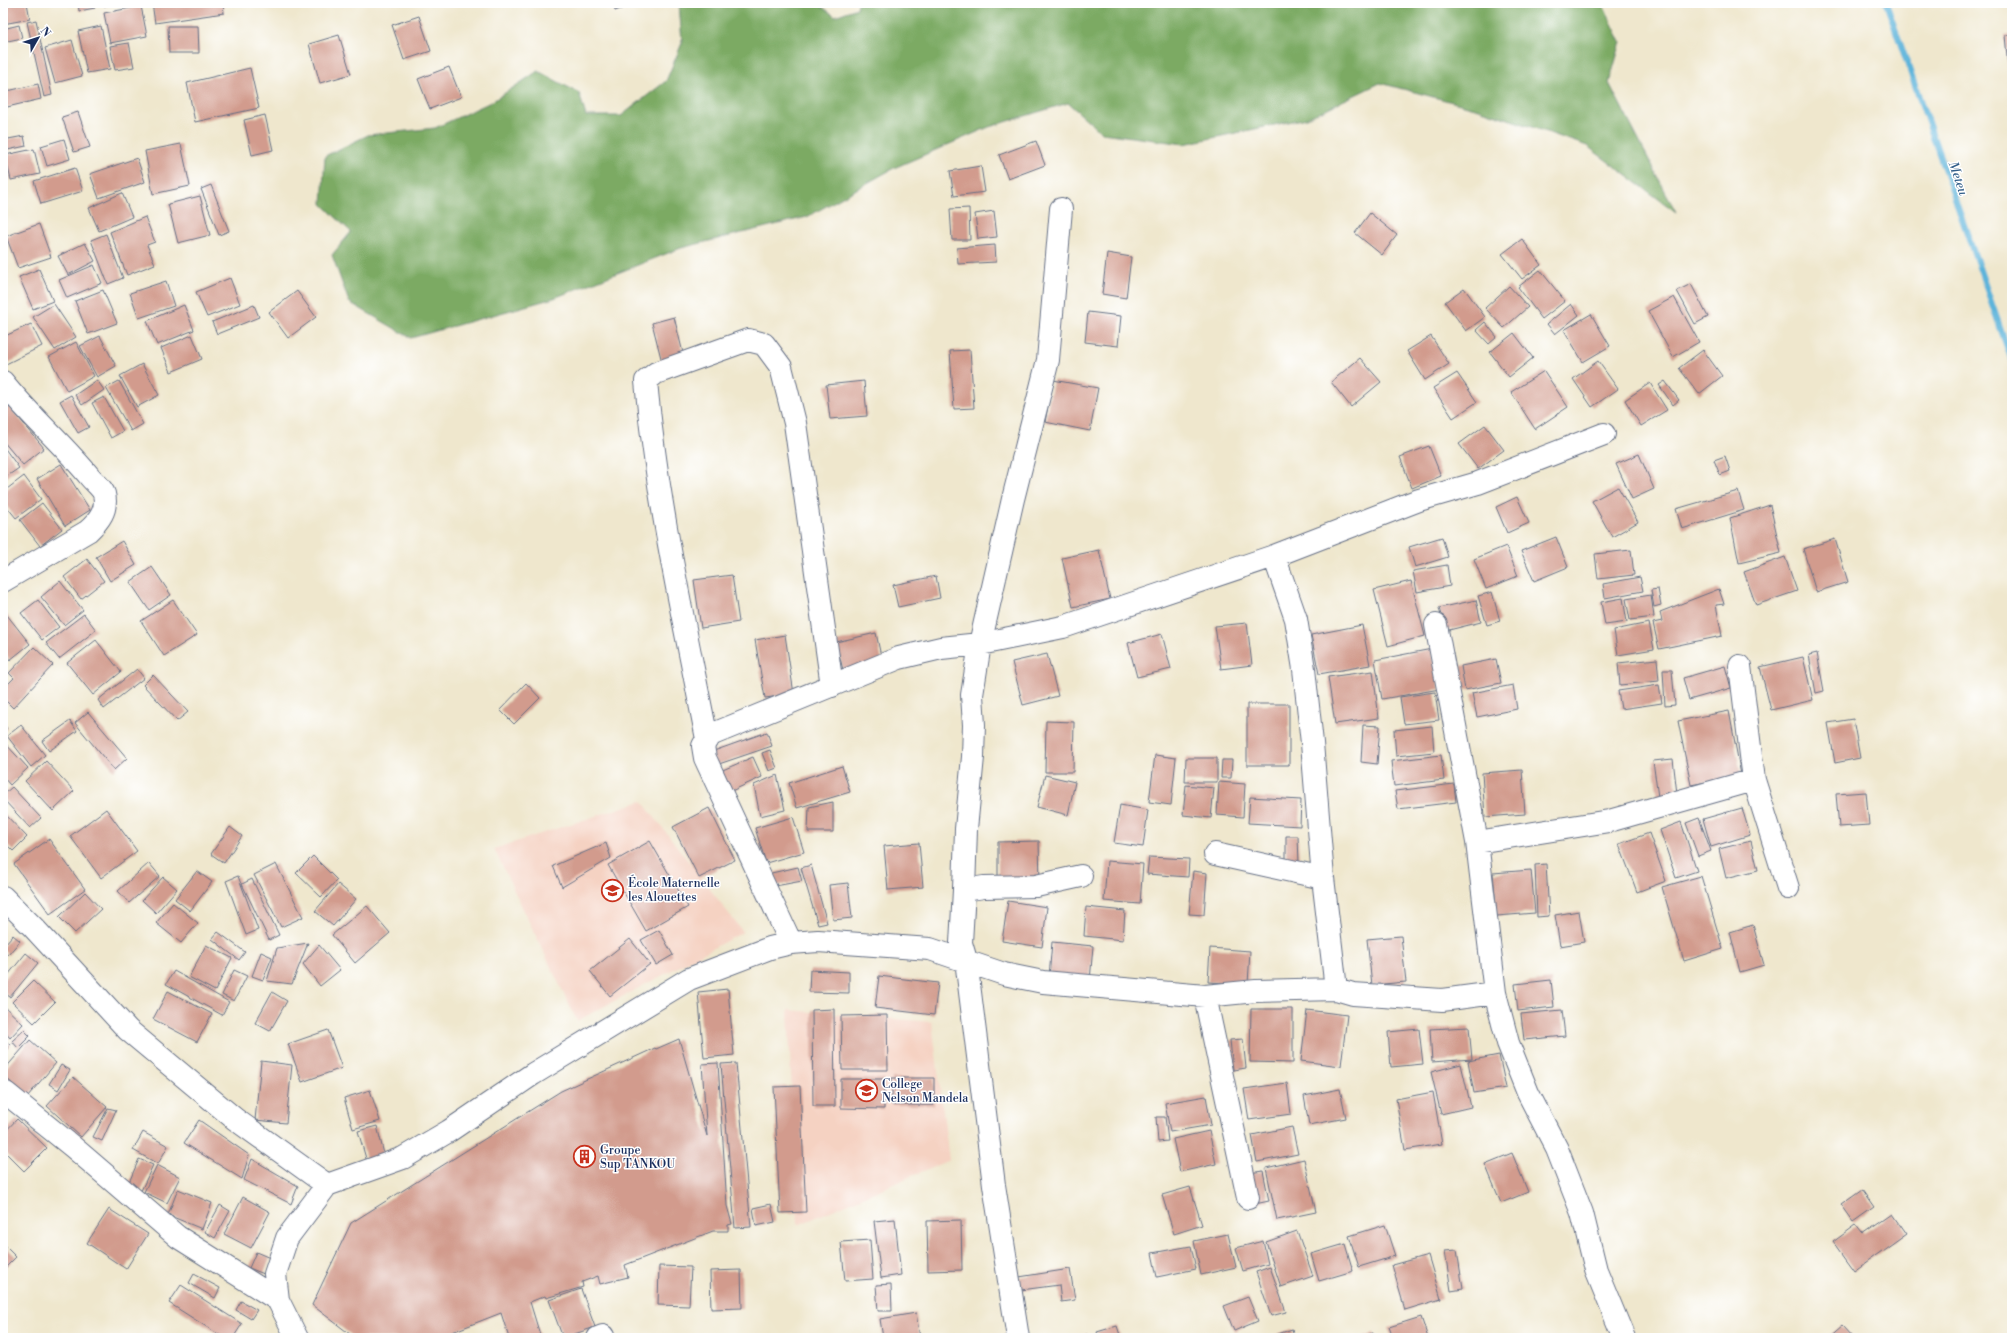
<svg xmlns="http://www.w3.org/2000/svg" width="2015" height="1341" font-family="'Libre Bodoni',serif">
<rect width="100%" height="100%" fill="#fff"/>
<filter id="ink" filterUnits="userSpaceOnUse"><feTurbulence type="fractalNoise" baseFrequency=".025" numOctaves="2"/><feDisplacementMap in="SourceGraphic" scale="8" xChannelSelector="R" yChannelSelector="G"/><feConvolveMatrix kernelMatrix="1 2 1 2 8 2 1 2 1" color-interpolation-filters="sRGB"/></filter>
<filter id="wash" filterUnits="userSpaceOnUse"><feTurbulence type="fractalNoise" baseFrequency=".012" numOctaves="4" result="noise"/><feDisplacementMap in="SourceGraphic" scale="16" xChannelSelector="R" yChannelSelector="G"/><feGaussianBlur stdDeviation="0.9" result="paint"/><feColorMatrix in="noise" values="0 0 0 0 0 0 0 0 0 0 0 0 0 0 0 0 0 1.4 0 .05"/><feComposite in="paint" operator="in"/></filter>
<g filter="url(#wash)">
<rect width="100%" height="100%" fill="#efe7cd"/>
<path fill="#f5d2c2" d="M642,801L743,932L577,1021L494,849Z
M788,1010L932,1022L949,1160L798,1225Z"/>
<path fill="#7baa64" stroke="#4b6c61" d="M679,3H817L835,16L857,8L858,3H1602L1621,42L1609,83L1676,212L1587,146L1479,109L1380,83L1307,118L1184,144L1102,133L1068,103L989,127L894,168L807,217L681,248L554,298L411,338L349,302L332,255L351,232L322,204L325,156L368,135L435,128L493,101L538,71L579,93L586,116H621L666,81L682,43Z"/>
<g fill="none" stroke-linecap="round" stroke-linejoin="round">
<path stroke="#5db4da" stroke-width="6" d="M1886,3L2012,361"/>
</g>
<g id="blocks">
<path fill="#d29b8d" d="M3,3H27L30,19L3,24Z
M78,3H94L95,8L79,11Z
M104,3H116V4L104,6Z
M152,3H223L224,13L155,23Z
M613,3H638L615,11Z
M141,6L147,36L110,43L104,13Z
M419,16L431,51L404,60L392,25Z
M36,20L52,95L44,97L27,22Z
M19,25L22,38L3,42V29Z
M101,26L110,69L87,73L78,31Z
M168,26H198L199,53H169Z
M2012,34V68H2008L2005,35Z
M339,35L351,74L320,83L309,44Z
M72,40L82,76L55,83L45,48Z
M129,43L134,67L115,70L110,46Z
M449,67L461,97L430,109L418,79Z
M250,68L259,108L195,122L187,83Z
M38,84L41,99L3,108V92Z
M78,112L90,147L74,152L62,117Z
M265,115L273,150L252,155L244,120Z
M24,136L26,146L3,151V140Z
M64,139L70,159L47,166L41,146Z
M1036,141L1045,165L1008,179L999,155Z
M181,144L190,186L153,194L145,151Z
M34,149L40,174L11,180L5,155Z
M137,158L145,182L99,198L90,174Z
M981,166L985,192L954,196L950,171Z
M75,168L83,191L41,204L34,181Z
M211,185L229,231L219,235L201,189Z
M122,193L132,217L99,231L89,208Z
M200,196L210,235L178,243L168,204Z
M969,208L970,240H952L950,209Z
M994,211L997,237L978,239L975,214Z
M1370,213L1397,235L1382,255L1355,233Z
M145,217L155,242L147,245L155,264L127,275L110,232Z
M39,224L51,257L18,268L6,236Z
M106,234L123,278L108,284L91,240Z
M1522,239L1541,265L1522,279L1502,254Z
M85,243L95,261L68,275L58,256Z
M995,245L996,262L958,264L957,248Z
M1107,253L1131,257L1126,298L1102,294Z
M94,265L102,283L67,298L59,280Z
M39,269L53,301L33,309L19,277Z
M1540,270L1565,301L1542,319L1518,287Z
M230,278L240,304L207,317L196,292Z
M166,281L174,306L139,318L130,293Z
M1691,284L1708,317L1695,324L1677,291Z
M1509,286L1528,307L1504,328L1485,308Z
M1464,288L1485,317L1466,331L1445,302Z
M103,290L117,323L88,334L75,301Z
M297,291L316,317L288,338L269,312Z
M1674,297L1699,342L1673,357L1648,311Z
M54,304L76,337L55,350L33,317Z
M1571,304L1579,315L1555,334L1547,324Z
M184,305L194,330L157,345L147,321Z
M254,305L259,317L217,334L212,322Z
M1088,312L1121,316L1118,346L1085,342Z
M1591,314L1610,346L1583,362L1564,330Z
M674,317L684,357L662,362L652,323Z
M1485,322L1497,337L1489,344L1476,330Z
M31,324L42,346L6,364L3,358V337Z
M1514,333L1533,358L1509,377L1490,352Z
M192,335L202,359L171,372L161,348Z
M100,336L116,366L97,377L80,346Z
M1431,336L1449,364L1425,380L1407,351Z
M76,342L94,376L67,391L49,357Z
M970,350L974,408L954,409L950,351Z
M1703,350L1722,376L1699,394L1679,368Z
M1360,358L1381,382L1351,407L1331,382Z
M1598,361L1618,389L1592,407L1573,379Z
M142,364L159,395L137,407L120,376Z
M1544,371L1568,407L1535,429L1511,392Z
M1457,373L1477,402L1453,418L1433,388Z
M97,380L104,390L82,405L75,395Z
M1053,380L1098,388L1090,431L1045,422Z
M119,381L143,424L131,431L106,388Z
M864,381L867,416L830,419L826,385Z
M1665,381L1679,400L1673,405L1659,385Z
M1650,383L1667,410L1641,426L1625,400Z
M71,395L89,427L78,433L60,401Z
M104,397L123,431L111,438L92,403Z
M4,400L44,448L23,465L3,441Z
M1485,425L1504,450L1478,469L1459,444Z
M3,446L19,468L3,479Z
M1429,446L1441,476L1412,488L1400,457Z
M1639,454L1654,489L1632,499L1616,464Z
M1725,456L1730,471L1720,475L1714,460Z
M61,464L90,510L65,526L37,479Z
M24,476L41,499L16,518L3,502V492Z
M1618,487L1638,522L1612,537L1592,501Z
M1738,491L1744,510L1682,529L1676,509Z
M1517,497L1529,523L1507,533L1496,507Z
M42,503L62,529L40,546L20,520Z
M1770,505L1781,553L1739,563L1730,518Z
M1442,537L1448,557L1415,567L1409,547Z
M1556,537L1568,567L1534,581L1521,551Z
M1835,539L1848,582L1816,592L1803,549Z
M122,541L136,565L110,581L96,557Z
M1506,546L1518,576L1486,589L1474,559Z
M1099,550L1110,599L1073,607L1062,558Z
M1631,550L1634,575L1598,579L1595,554Z
M1785,557L1797,591L1756,605L1744,572Z
M87,559L104,581L81,599L64,577Z
M1447,565L1450,586L1417,592L1413,571Z
M152,567L171,595L149,610L130,582Z
M732,575L739,622L701,628L694,580Z
M936,576L940,598L898,607L893,585Z
M1640,577L1643,591L1605,598L1603,584Z
M60,581L83,610L64,625L41,597Z
M1411,581L1425,636L1388,646L1374,590Z
M1658,589L1661,605L1654,607L1651,590Z
M1719,589L1724,604L1716,605L1722,636L1659,649L1653,623L1662,621L1660,612Z
M1492,592L1500,621L1487,625L1478,596Z
M1651,595L1654,617L1630,620L1626,599Z
M1623,598L1627,622L1605,625L1601,602Z
M38,600L59,627L42,640L21,613Z
M173,600L197,635L164,656L141,621Z
M1476,600L1481,622L1445,631L1439,608Z
M84,614L96,630L59,659L46,643Z
M7,615L30,644L10,660L3,652V618Z
M1247,623L1252,665L1221,669L1215,626Z
M1649,623L1654,649L1618,655L1614,630Z
M1362,625L1370,665L1319,674L1311,635Z
M876,633L882,661L843,670L836,642Z
M1162,634L1171,669L1137,677L1128,643Z
M785,635L794,694L765,698L755,640Z
M96,640L121,672L93,695L67,663Z
M34,647L53,665L13,708L3,698V689L14,678L9,673Z
M1432,649L1440,689L1382,699L1375,660Z
M1817,653L1824,691L1816,693L1809,655Z
M1047,654L1058,696L1023,705L1012,662Z
M1803,657L1813,700L1771,710L1760,667Z
M1496,659L1501,683L1465,690L1461,666Z
M1657,659L1659,681L1620,685L1618,663Z
M1725,666L1731,688L1689,700L1683,678Z
M137,669L144,678L104,709L98,700Z
M1663,670H1672L1675,705L1665,706Z
M1373,671L1379,718L1335,724L1328,677Z
M153,675L188,712L177,721L143,685Z
M526,683L540,698L514,724L500,710Z
M1513,685L1517,709L1477,717L1472,693Z
M1659,685L1662,703L1621,709L1618,691Z
M1435,692L1439,720L1404,724L1400,697Z
M1247,704H1289V765H1247Z
M1729,711L1741,775L1691,785L1678,721Z
M88,712L127,758L114,770L75,723Z
M1853,719L1860,758L1835,763L1828,723Z
M70,721L77,731L49,751L42,741Z
M1046,721L1074,722L1073,772H1045Z
M3,725L7,728L3,733Z
M21,725L45,755L31,767L7,736Z
M1363,725L1380,726L1377,764L1361,762Z
M1432,726L1434,752L1396,756L1394,730Z
M767,732L772,746L716,765L711,752Z
M4,742L28,768L10,785L3,777V743Z
M770,750L777,768L769,771L762,753Z
M1155,755L1176,758L1171,805L1149,802Z
M1441,755L1444,780L1394,786L1391,761Z
M753,757L762,777L727,793L718,772Z
M1186,758H1217V782H1185Z
M1673,759L1677,794L1658,797L1653,761Z
M1222,760H1232L1231,778H1221Z
M46,761L74,791L53,811L25,781Z
M842,766L850,792L797,808L789,783Z
M1522,770L1525,814L1485,817L1482,773Z
M777,775L785,810L760,816L754,785Z
M1045,775L1075,782L1068,815L1037,807Z
M1219,782L1245,784L1243,817L1217,815Z
M1454,784L1456,802L1398,809L1395,791Z
M1186,785L1214,788L1211,818L1183,815Z
M12,787L41,818L30,828L3,799V795Z
M1866,792L1869,825L1839,827L1836,794Z
M1250,797L1301,800L1300,826L1248,823Z
M833,802V832H808L809,807Z
M1120,805L1148,810L1143,847L1114,843Z
M709,808L735,860L699,878L673,827Z
M1742,808L1750,835L1711,847L1703,819Z
M106,809L137,851L101,878L70,836Z
M3,812L27,837L13,851L3,841Z
M793,817L804,852L766,863L755,828Z
M1699,818L1711,851L1698,856L1686,823Z
M1681,822L1697,871L1676,878L1660,830Z
M230,827L242,836L224,863L211,854Z
M1649,833L1666,881L1637,892L1619,844Z
M1286,836H1298L1299,864H1286Z
M49,839L85,889L50,914L14,864Z
M650,841L688,907L646,931L608,865Z
M1039,841L1040,883H998V842Z
M1751,841L1758,870L1726,878L1719,849Z
M606,843L611,858L562,887L553,866Z
M919,843L923,887L888,890L884,846Z
M313,856L337,880L321,897L296,873Z
M1149,857L1189,859L1188,877L1147,874Z
M1107,861L1143,864L1140,904L1104,901Z
M149,863L160,876L129,903L118,891Z
M276,864L303,917L281,927L254,875Z
M1546,864L1549,916L1537,917L1535,865Z
M811,865L827,923L818,925L801,868Z
M798,867L802,881L770,887L767,874Z
M1531,870L1535,913L1497,916L1493,873Z
M197,871L212,882L190,911L175,899Z
M1193,871L1207,873L1204,915L1189,914Z
M238,876L258,930L246,935L226,881Z
M1701,876L1723,949L1684,961L1662,887Z
M163,877L177,889L156,913L142,900Z
M252,879L279,935L269,940L242,884Z
M848,883L852,918L833,920L829,885Z
M338,884L356,899L333,926L315,911Z
M85,892L101,909L75,933L59,917Z
M1008,901L1047,907L1042,947L1002,941Z
M173,903L198,923L181,943L156,923Z
M367,906L390,933L355,963L332,935Z
M1086,907L1125,911L1123,940L1084,936Z
M1579,911L1584,942L1560,946L1555,915Z
M1753,925L1764,965L1740,972L1730,932Z
M659,930L673,955L656,965L641,940Z
M218,932L245,952L239,960L212,939Z
M13,935L20,941L8,955L3,950V946Z
M1401,936L1406,982L1372,985L1367,939Z
M630,939L650,964L610,996L590,971Z
M1052,942L1093,946L1090,981L1049,977Z
M308,943L292,984L267,981L277,948Z
M206,945L232,958L215,991L189,977Z
M319,945L340,970L320,986L303,964Z
M1210,948L1250,951L1248,984L1208,982Z
M261,952L272,957L263,980L252,976Z
M26,953L38,963L10,997L3,992V981Z
M234,970L247,976L234,1001L222,995Z
M810,970L849,972V993L809,992Z
M174,971L229,1002L222,1015L166,984Z
M879,976L938,983L934,1015L875,1008Z
M1551,980L1554,1007L1518,1011L1515,984Z
M33,981L55,1002L34,1023L12,1002Z
M728,989L734,1055L704,1058L698,992Z
M168,991L212,1014L197,1042L153,1019Z
M272,992L287,1001L270,1031L255,1023Z
M3,1005L23,1024L10,1038L3,1030Z
M834,1009L835,1106H813L812,1010Z
M1251,1009H1293V1063L1250,1062Z
M1307,1010L1347,1015L1341,1066L1301,1061Z
M1562,1010L1565,1036L1524,1040L1521,1014Z
M887,1015L888,1070H842L841,1016Z
M1469,1027L1472,1059L1432,1062L1430,1029Z
M1419,1029L1423,1064L1391,1067L1388,1032Z
M24,1030L30,1036L18,1048L12,1041Z
M328,1030L342,1068L302,1082L288,1044Z
M3,1038L10,1045L3,1053Z
M679,1039L707,1136L702,1064L718,1063L727,1206L732,1224L728,1225V1231H713L625,1265L628,1277L600,1284L598,1276L582,1282L583,1287L546,1298L545,1296L530,1302L541,1338H509L501,1313L437,1338H355L312,1305L351,1223L561,1091L655,1048L656,1049Z
M1243,1039L1246,1068L1233,1070L1230,1040Z
M30,1040L56,1063L27,1097L3,1075V1071Z
M1499,1055L1506,1088L1474,1093L1468,1061Z
M261,1061L292,1065L286,1123L255,1120Z
M736,1063L751,1227L735,1228L721,1064Z
M1461,1064L1471,1107L1441,1114L1431,1072Z
M61,1065L70,1070L58,1090L49,1084Z
M73,1077L107,1107L81,1137L47,1106Z
M892,1078H934V1105H892Z
M841,1079H884V1109L841,1108Z
M1287,1083L1291,1114L1249,1120L1244,1089Z
M800,1086L806,1212L780,1213L774,1087Z
M1340,1089L1346,1118L1309,1125L1304,1096Z
M370,1090L380,1121L353,1129L344,1098Z
M1433,1092L1442,1144L1405,1150L1396,1099Z
M1206,1096L1211,1125L1170,1132L1165,1103Z
M108,1108L116,1110L102,1141L93,1137Z
M1156,1117H1165L1168,1141L1158,1142Z
M17,1119L47,1148L24,1171L3,1150V1134Z
M199,1120L249,1155L242,1179L184,1143Z
M377,1126L385,1158L367,1162L358,1131Z
M1292,1127L1298,1154L1257,1162L1252,1135Z
M1209,1131L1216,1164L1180,1172L1173,1139Z
M143,1132L168,1146L158,1164L133,1150Z
M1512,1153L1528,1192L1501,1203L1485,1164Z
M139,1159L153,1165L140,1193L127,1187Z
M252,1159L298,1186L291,1204L244,1180Z
M1304,1159L1316,1212L1277,1220L1266,1168Z
M157,1165L180,1177L167,1203L144,1192Z
M1263,1171L1269,1201L1255,1204L1249,1173Z
M1190,1187L1202,1225L1174,1234L1162,1195Z
M178,1189L212,1203L202,1229L168,1215Z
M1862,1190L1874,1207L1853,1222L1841,1205Z
M243,1197L270,1212L251,1248L224,1234Z
M771,1204L775,1222L756,1226L753,1208Z
M220,1205L230,1211L215,1238L205,1232Z
M109,1209L148,1234L126,1269L87,1243Z
M1893,1213L1907,1233L1854,1271L1833,1242L1856,1225L1863,1234Z
M895,1219L901,1275L881,1278L874,1221Z
M961,1220L962,1270L928,1271L927,1221Z
M1385,1225L1395,1256L1359,1267L1349,1236Z
M1297,1231L1313,1276L1281,1287L1266,1242Z
M1228,1234L1236,1267L1201,1275L1194,1241Z
M870,1240L873,1279L845,1281L841,1242Z
M1263,1241L1268,1264L1243,1271L1236,1248Z
M3,1244L16,1257L3,1270Z
M1345,1244L1353,1271L1319,1281L1311,1254Z
M1191,1246L1196,1269L1157,1277L1152,1253Z
M1457,1250L1463,1289L1451,1291L1445,1251Z
M256,1252L270,1258L264,1274L249,1268Z
M1428,1255L1441,1299L1405,1310L1392,1265Z
M659,1266L691,1267L689,1306L658,1305Z
M1270,1267L1286,1312L1271,1316L1256,1272Z
M1070,1269L1075,1300L1061,1302L1059,1285L1021,1290L1019,1277Z
M741,1270L742,1308L711,1309L710,1271Z
M194,1274L220,1288L215,1298L189,1283Z
M891,1284L892,1311H878L876,1285Z
M181,1285L242,1324L233,1338H224L169,1303Z
M581,1289L595,1327L563,1338L549,1300Z
M1248,1297L1258,1321L1234,1331L1224,1306Z
M241,1301L257,1310L251,1319L236,1310Z
M916,1313L920,1338H883L880,1319Z
M1421,1317L1428,1338H1393L1389,1327Z
M1842,1325L1852,1336L1850,1338H1827Z
M1117,1326L1121,1338H1099L1097,1332Z
M1292,1329L1295,1338H1267Z
M1373,1333L1375,1338H1359Z
M1087,1334L1088,1338H1075Z"/>
</g>
</g>
<g filter="url(#ink)">
<use href="#blocks" fill-opacity="0" stroke="#656f85" stroke-width="1"/>
<g fill="none" stroke-linecap="round" stroke-linejoin="round">
<defs>
<path id="minor" d="M3,382C30,416 63,444 90,477C94,482 102,488 104,494C108,510 99,521 88,531L3,581
M1274,556L1296,619L1304,669L1312,743L1323,878L1336,989
M1436,625L1477,842L1495,993L1508,1043L1528,1093L1557,1149L1582,1213L1596,1270L1624,1338
M1740,666L1754,780L1788,888
M707,739C684,621 657,502 646,381L656,373L748,340L764,344L781,367L795,423L832,686
M1477,842L1609,821L1754,780
M1215,854L1323,878
M964,890L966,829L973,757L974,725L972,695L980,644L1013,499L1048,360L1061,209
M3,897L34,928L128,1030L235,1119L327,1185
M791,943L705,758L703,746L707,739L713,734L899,658L941,648L980,644L1063,627L1274,556L1419,500L1478,483L1604,434
M1205,996L1248,1198
M6,1093L73,1147L178,1237L278,1300
M297,1338L278,1300L275,1274L287,1238L327,1185L403,1158L449,1131L533,1074L689,979L770,948L791,943L818,941L930,949L1004,974L1043,982L1205,996L1256,991L1336,989L1353,994L1442,1000L1495,993
M598,1338L603,1336
M1018,1338L994,1185L966,960L961,943L964,890L984,887L1036,886L1081,876"/>
</defs>
<use href="#minor" stroke="#656f85" stroke-width="24"/>
<use href="#minor" stroke="#fff" stroke-width="22"/>
</g>
</g>
<defs>
<symbol id="school-ring" viewBox="-11 -11 22 22"><circle r="9.5" fill="#fff" stroke="#c8321e" stroke-width="1.5"/><path d="M0-5L7-2L0 1L-7-2ZM-4 1L0 2.5L4 1V4Q0 6-4 4Z" fill="#c8321e"/></symbol>
<symbol id="building-ring" viewBox="-11 -11 22 22"><circle r="9.5" fill="#fff" stroke="#c8321e" stroke-width="1.5"/><path d="M-4-6H4V6H1V3H-1V6H-4ZM-2.5-4.3h1.7v1.8h-1.7ZM.8-4.3h1.7v1.8H.8ZM-2.5-1h1.7V.8h-1.7ZM.8-1h1.7V.8H.8Z" fill="#c8321e"/></symbol>
</defs>
<g fill-rule="evenodd">
<use href="#school-ring" x="600" y="878" width="25" height="25"/>
<use href="#school-ring" x="854" y="1078" width="25" height="25"/>
<use href="#building-ring" x="572" y="1144" width="25" height="25"/>
</g>
<g text-anchor="middle" stroke-width="3" stroke-linejoin="round" paint-order="stroke">
<g font-size="12" fill="#1b2f5e" stroke="#fff" text-anchor="start">
<text x="628" y="887">École Maternelle<tspan x="628" dy="14">les Alouettes</tspan></text>
<text x="882" y="1088">College<tspan x="882" dy="14">Nelson Mandela</tspan></text>
<text x="600" y="1154">Groupe<tspan x="600" dy="14">Sup TANKOU</tspan></text>
</g>
<g font-size="13" font-style="italic" fill="#325e89" stroke="#fff">
<text transform="translate(1959 178) rotate(71)" y="5">Meteu</text>
</g>
</g>
<rect width="2015" height="1341" fill="none" stroke="#fff" stroke-width="16"/>
<g transform="translate(38 38) rotate(51)" stroke="#ffffff" stroke-width="3" paint-order="stroke">
<path d="M0-3L7 15L0 10L-7 15Z" fill="#1b2f5e"/>
<text y="-6" font-size="11" font-weight="bold" text-anchor="middle" fill="#1b2f5e">N</text>
</g>
</svg>
